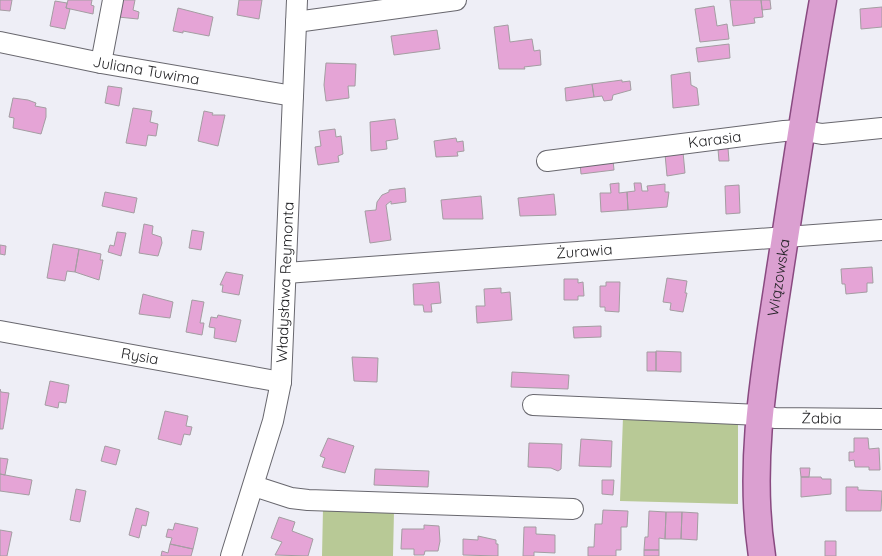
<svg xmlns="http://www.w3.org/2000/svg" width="882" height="556" font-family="Quicksand,sans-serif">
<rect width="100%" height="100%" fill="#eeeef6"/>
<path fill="#b8c996" d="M623,417L738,421V504L620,501Z
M323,509L394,511L393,556H322Z"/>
<path fill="#e5a4d6" stroke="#a49da2" d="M0,0H12L10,11L0,10Z
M68,0H92L91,5L94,6L93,14L66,8Z
M122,0H135L133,10L139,12L138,19L118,17Z
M239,0H262L259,19L237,15Z
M730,0H761L763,17L754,18L755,23L733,26Z
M761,0H770L771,9L762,10Z
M55,1L67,3L66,8L70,9L65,29L50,26Z
M714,6L717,26L727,24L729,39L700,42L695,9Z
M882,7V27L861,29L860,9Z
M178,8L213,17L209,36L183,31V33L173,31Z
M508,25L510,42L532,39L534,51L540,50L541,65L524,67L525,69H499L494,27Z
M437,30L440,49L394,55L391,36Z
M729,44L730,58L698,62L696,48Z
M326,63L356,64L355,86H348L349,98L326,101L324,85Z
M690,72L691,85L697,88L699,105L673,108L671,75Z
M622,80V82L630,81L631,90L613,95L612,100L604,101L602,96L594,97L592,84Z
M592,84L594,97L566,101L565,88Z
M108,86L122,88L119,106L105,103Z
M13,98L28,100L36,103L35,106L46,108V117L41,134L13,128L14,118L9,117Z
M133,108L152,111L150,122L158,124L156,136L148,135L146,146L126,143Z
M204,111L213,113L212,115H225L218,146L198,141Z
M395,119L398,139L386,141L387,149L371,151L370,122Z
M335,129L336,137L341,136L343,154L338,156L339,162L318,165L315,147L321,146L319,131Z
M456,138L457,142L463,141L464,151L457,152L458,156L436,157L434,141Z
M728,148L729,161H719L718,149Z
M683,152L685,173L667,176L665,154Z
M613,160L614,170L581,174L580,163Z
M619,183V193L627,192L628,210L601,212L600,193H611L610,184Z
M634,183H641L642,191H648L647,186L665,184V192H669L667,207L628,210L627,192L635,191Z
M739,185L740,213L726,214L725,186Z
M405,188L406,202L391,204V201L386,205L391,240L370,243L365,211L376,210L377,202L382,195L389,192V190Z
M105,192L137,198L134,213L102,206Z
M554,194L556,215L520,216L518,198Z
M481,196L483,219H443L441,200Z
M144,224L153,226L152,234L161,237L162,243L158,256L139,253Z
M192,230L204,232L201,250L189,248Z
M117,232L126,233L121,256L108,252L110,245L114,246Z
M53,244L79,249L75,272L67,271L65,281L47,278Z
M0,245L6,246L5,255L0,254Z
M79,249L101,254L100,260H103L99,280L75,272Z
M872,267L873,283H867V292L846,294L845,284H842L841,269Z
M226,272L243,275L239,295L222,292L223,285H220Z
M667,278L687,281L685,293H687L683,312L670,310L671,303L663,302Z
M564,279H578V283L583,282L584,296H578V300H564Z
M439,282L441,303L431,304L432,312H424L423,305H414L413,284Z
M606,282H620L619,312L605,311V307H600V286H606Z
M501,288V293L510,292L512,320L477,323L476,306H485L484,289Z
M143,294L173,302L170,318L139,314Z
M192,300L204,302L200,323H204L202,335L186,332Z
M218,315L241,320L236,342L214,338L215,328L209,327L211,317L217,318Z
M601,326V337L574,338L573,327Z
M656,351L681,352V372L656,371Z
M647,352H656V371H647Z
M352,357L378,358L377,382L354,381Z
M512,372L569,375L568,389L511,387Z
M50,381L69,385L66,403L59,402L58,408L45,405Z
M0,389L1,392L9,393L3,429H0Z
M165,411L188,416L186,426L192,427L190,435L184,434L181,445L158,439Z
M328,438L354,446L345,473L322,467L325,458L320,456Z
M854,438H868L869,449L879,448L880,470H869V467H855L854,460L849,461V452H854Z
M581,439L612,441L611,467L579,466Z
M529,443L562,444L561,469L558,471L551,468L528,467Z
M105,446L120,450L116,465L101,461Z
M0,458L8,459L5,475L0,474Z
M800,468H810L809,477H801Z
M375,469L429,471L428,487L374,485Z
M0,474L32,480L29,495L0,491Z
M801,477H821L822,479H831V494L801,497Z
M602,480H614L613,495L602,494Z
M846,487H858V490L882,491L881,511H846Z
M76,489L86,491L80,522L70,520Z
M136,508L149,512L146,526L142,525L139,538L129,535Z
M603,510L628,511L627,527H621V550H616V556H588V547H594L595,524H602Z
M649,511L666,512L665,539L659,538V550H644L645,537H648Z
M666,512H682L681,539H665Z
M682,512L698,513L697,540L681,539Z
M279,517L295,522L292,531L313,539L308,556L275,555L282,542L271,538Z
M175,523L198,528L193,549L170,544L172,538L166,537L168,529L173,530Z
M424,525L439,526L440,541L438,551H425L424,555H414V549H401L402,529H424Z
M524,527H536V534L555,535V553L534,552V556H523Z
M0,530L12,532L7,556H0Z
M478,536L496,540V544H498V556L463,555V539L478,540Z
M825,541H836V556H825Z
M170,544L193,549L191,556H161L162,551L168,553Z
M644,550H659V556H644Z"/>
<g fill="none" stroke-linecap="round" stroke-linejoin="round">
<defs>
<g id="minor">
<path d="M296,22L456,0"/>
<path id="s1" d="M0,42L101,63L293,96"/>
<path d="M101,63L113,0"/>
<path id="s2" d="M547,161L784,131L800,130L822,134L882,128"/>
<path id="s3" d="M286,273L882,230"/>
<path id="s4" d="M0,331L281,382"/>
<path id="s5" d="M533,405L760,415L775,418L882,419"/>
<path d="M254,486L291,498L308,500L573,509"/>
<path id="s6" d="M231,556L273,421L281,382L297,0"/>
</g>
<g id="major">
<path id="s7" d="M762,556C747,460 766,364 780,270C794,180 807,90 823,0"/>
</g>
</defs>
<use href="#minor" stroke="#68676e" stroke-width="22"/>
<use href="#major" stroke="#894a80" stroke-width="29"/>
<use href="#minor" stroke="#fff" stroke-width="20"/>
<use href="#major" stroke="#dba0d1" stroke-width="26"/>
</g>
<g text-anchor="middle" stroke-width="4" stroke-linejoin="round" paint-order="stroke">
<g font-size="15" fill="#1e1e21" stroke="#eeeef6">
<text dy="5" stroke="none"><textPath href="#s1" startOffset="149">Juliana Tuwima</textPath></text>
<text dy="5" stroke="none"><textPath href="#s2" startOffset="169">Karasia</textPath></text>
<text dy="5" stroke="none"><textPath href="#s3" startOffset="299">Żurawia</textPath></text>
<text dy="5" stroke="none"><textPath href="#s7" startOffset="280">Wiązowska</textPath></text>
<text dy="5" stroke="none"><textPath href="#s6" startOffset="281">Władysława Reymonta</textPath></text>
<text dy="5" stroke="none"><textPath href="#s4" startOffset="142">Rysia</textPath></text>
<text dy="5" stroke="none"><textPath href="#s5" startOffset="289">Żabia</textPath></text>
</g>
</g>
</svg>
